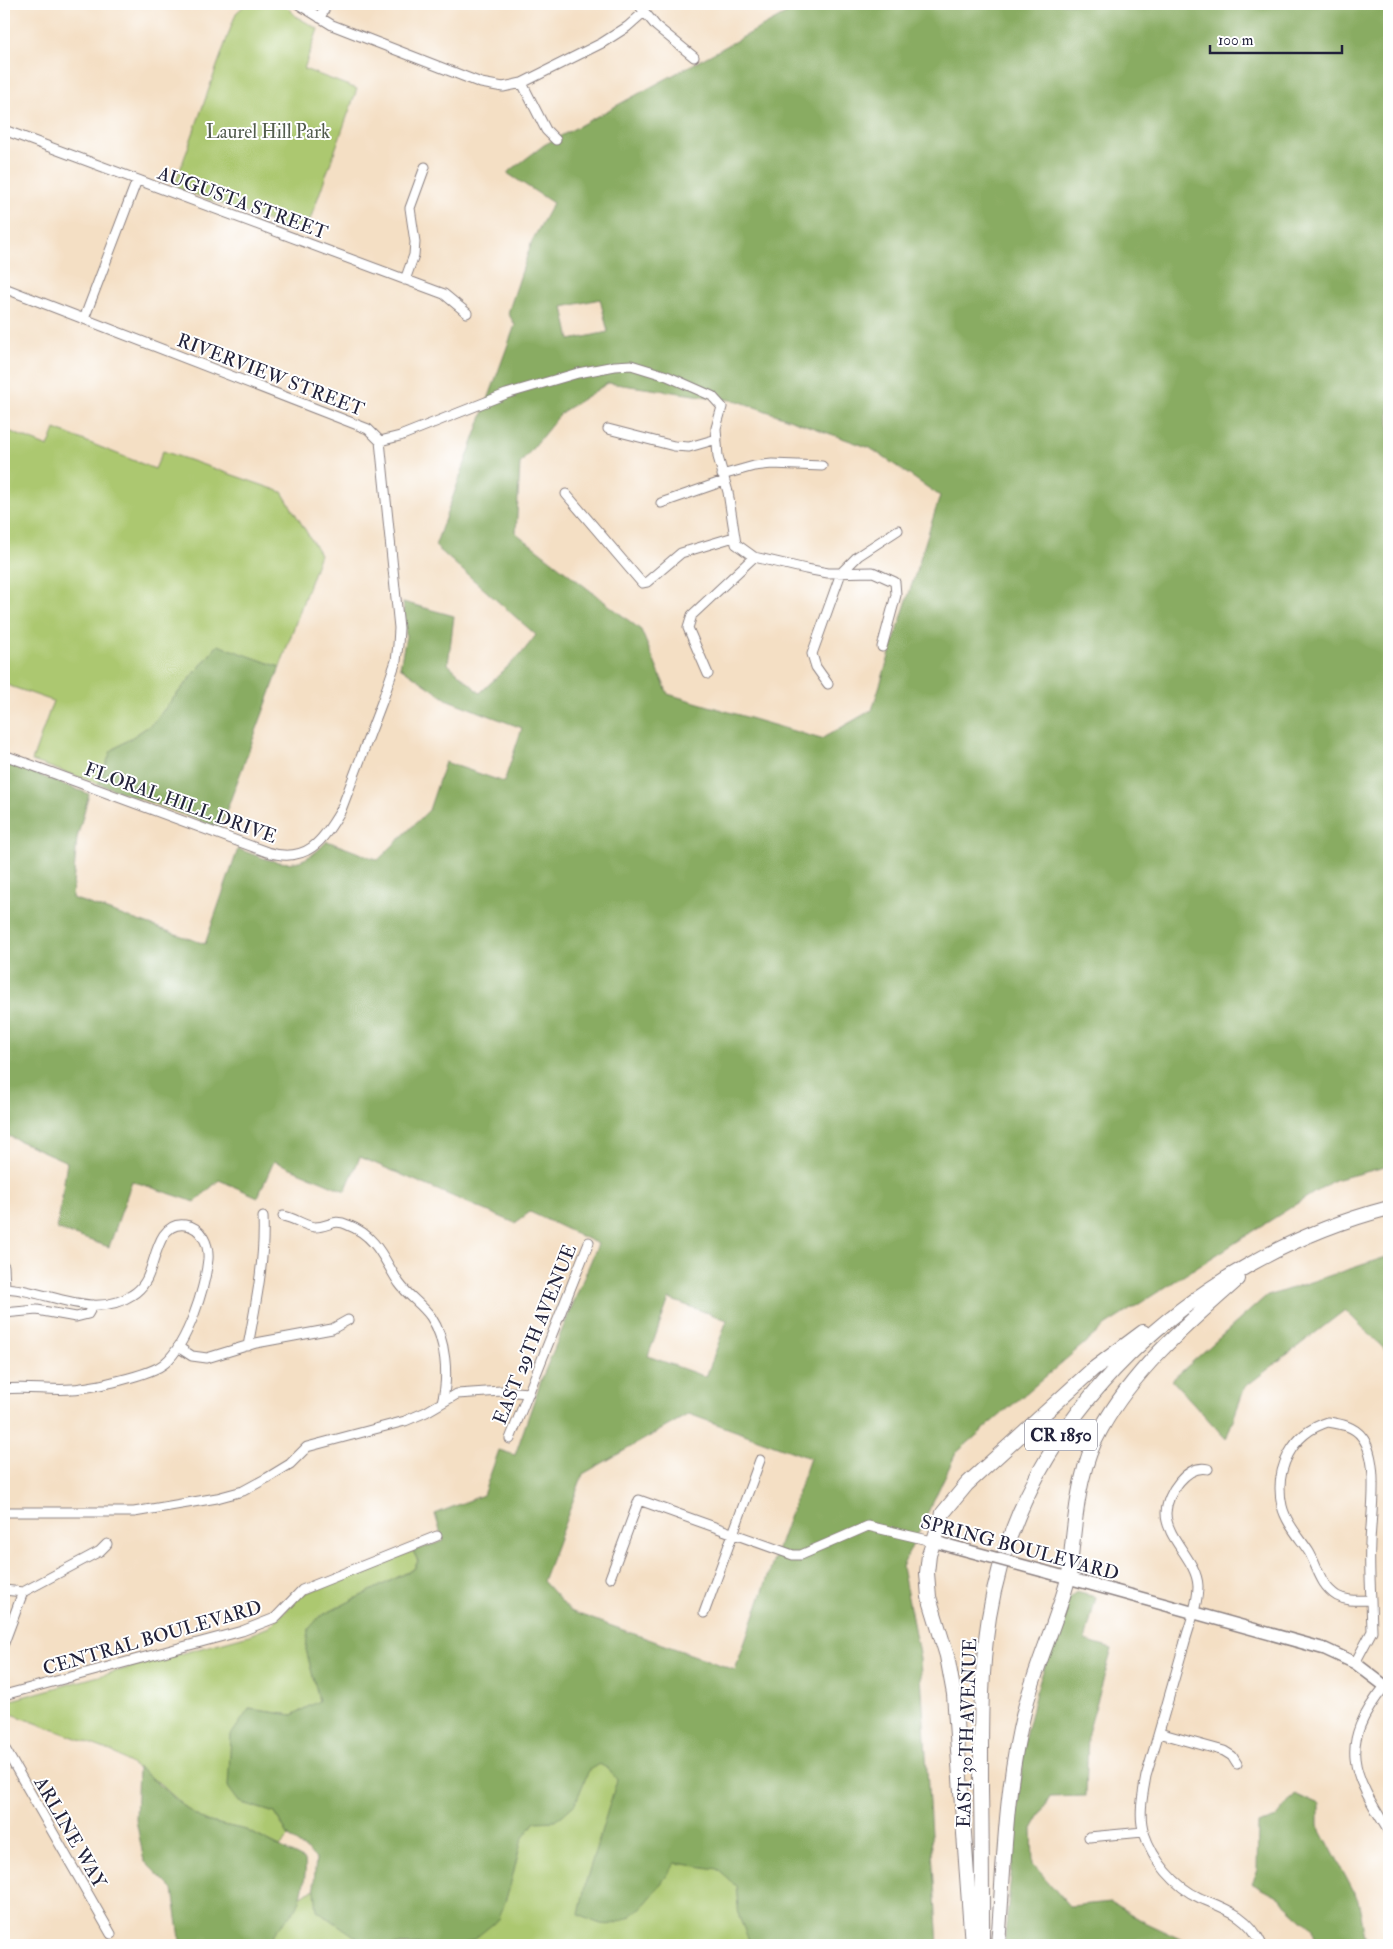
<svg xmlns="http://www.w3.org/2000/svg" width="1393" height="1949" font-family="'IM FELL Double Pica',serif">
<rect width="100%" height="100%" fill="#fff"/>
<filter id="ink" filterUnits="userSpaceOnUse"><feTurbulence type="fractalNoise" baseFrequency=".02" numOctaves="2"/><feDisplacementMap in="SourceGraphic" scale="10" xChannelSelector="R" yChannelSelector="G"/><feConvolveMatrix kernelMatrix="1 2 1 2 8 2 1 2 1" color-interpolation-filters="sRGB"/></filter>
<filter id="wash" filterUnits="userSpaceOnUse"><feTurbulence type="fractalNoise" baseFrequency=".0096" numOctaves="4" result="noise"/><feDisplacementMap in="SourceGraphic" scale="20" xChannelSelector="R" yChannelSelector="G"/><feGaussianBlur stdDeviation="1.12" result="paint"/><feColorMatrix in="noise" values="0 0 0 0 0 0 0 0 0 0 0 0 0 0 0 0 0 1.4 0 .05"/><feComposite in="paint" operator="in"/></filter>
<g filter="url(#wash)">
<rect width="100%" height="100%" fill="#f4dfc4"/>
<path fill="#acc86f" stroke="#677555" d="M246,4H284L297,17L318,29L304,69L357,89L305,234L174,187L236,13Z
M4,429L48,447L55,429L155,469L163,451L282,492L320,554L280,667L217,646L152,724L111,751L99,784L32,761L53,701L4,684Z
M413,1551L418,1561L414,1569L319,1617L306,1649L320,1701L292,1715L249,1709L239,1802L275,1813L289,1837L280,1847L246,1830L205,1821L192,1813L159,1783L113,1752L4,1711V1702L249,1635L269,1627L303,1594Z
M574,1746L642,1774L747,1881L783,1945H260L265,1916Z"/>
<path fill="#89ac62" stroke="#56674e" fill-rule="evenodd" d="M804,4H1389V1166L1334,1180L1106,1325L956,1453L902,1567L920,1659L938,1945H751L739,1917L736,1886L717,1869L676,1863C659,1885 642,1917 613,1924C602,1927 589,1919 579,1915L586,1881L617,1780L609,1769L599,1764L589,1770L575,1804L556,1821L535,1822L522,1839L509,1890L499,1919L473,1940L461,1945H378L363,1942L317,1910L314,1883L316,1858L289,1837L275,1813L239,1802L228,1787L231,1735L249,1709L292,1715L319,1701L306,1649L308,1630L319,1617L414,1569L418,1561L413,1551L443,1541L435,1514L483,1495L499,1450L515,1455L542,1378L598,1244L530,1212L515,1223L360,1157L345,1191L274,1161L258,1197L219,1180L195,1202L132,1181L109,1247L57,1229L67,1162L4,1134V762L89,794L77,838L72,898L205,944L238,849C275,862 297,875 327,841L378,860L429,810L445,762L504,782L522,728L448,700L400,667L406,636L403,602L454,616L448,664L480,693L522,653L536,635L435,546L515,325L508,313L532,241L553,203L507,173L544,145ZM600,299L608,332L570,340L563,307ZM608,383L738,401L870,448L940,496L872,710L821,739L668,694L641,630L516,533L520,464L562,412ZM669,1299L727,1320L706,1377L648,1356ZM689,1414L810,1458L735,1670L570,1611L543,1581L583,1474Z
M218,645L280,667L220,828L99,784L111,751L152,724Z
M1389,1256V1354L1345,1310L1245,1387L1226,1439L1172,1380L1265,1297Z
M1076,1592L1096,1597L1085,1641L1112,1649L1088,1733L1086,1796L1050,1797L1032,1829L1033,1864L1069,1906L1111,1902L1146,1923L1193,1945H1004L1025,1737L1036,1692L1067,1600Z
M138,1767L192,1813L205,1821L246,1830L305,1860C307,1872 302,1901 295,1910C284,1923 274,1929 269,1945H181L173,1890L144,1861L136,1820Z
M1295,1794L1319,1805V1826L1358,1900L1367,1945H1316L1313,1929L1278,1897L1251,1883L1257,1870L1258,1825L1277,1817Z"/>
</g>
<g filter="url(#ink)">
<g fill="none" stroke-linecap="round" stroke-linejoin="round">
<defs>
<path id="minor" d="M298,4L332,25L481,83L503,87L522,83L602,43L627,27L644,12
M638,4L656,26L694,57
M320,18L327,4
M522,83L546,130L556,140
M4,130L444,294L467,313
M405,280L414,255L415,242L410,208L425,167
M4,288L368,429L380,441L400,436L506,394L578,373L615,366L631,365L667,376L712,396L722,407L716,428L718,457L728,492L736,544L754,557L806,569L828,573L873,572L895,582L896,595L882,647
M84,319L137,180
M608,429L674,446L689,447L717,439
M722,475L754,466L772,464L822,466
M566,494L642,583L647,582L681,553L734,537
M661,503L724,481
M708,674L688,628L692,615L754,557
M828,684L816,667L812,654L841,573L858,556L898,530
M4,755L267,852C307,864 323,841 341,810L382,702L396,661L398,645L399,628L380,441
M283,1216C295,1218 304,1226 315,1227C329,1227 333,1218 348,1225C377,1236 384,1260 399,1283C408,1296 422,1304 431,1317C446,1339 449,1377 442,1402
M4,1266L5,1288
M4,1288C45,1289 93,1321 132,1295C137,1292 142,1287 145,1282C156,1266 156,1221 185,1225C202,1227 209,1245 208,1259C205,1288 188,1343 165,1363C152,1375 91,1388 72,1389C49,1391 27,1386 4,1389
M4,1313L37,1310L76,1317L88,1314L93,1305
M248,1346C256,1303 265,1260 263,1217
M178,1347L192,1356L207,1358L256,1343L332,1329L348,1320
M1328,1422C1341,1424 1354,1426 1362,1437C1380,1460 1371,1514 1370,1543C1369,1562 1370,1581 1371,1600C1359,1600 1348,1602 1337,1596C1320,1585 1318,1568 1309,1552C1300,1538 1286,1523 1282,1506C1274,1469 1292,1433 1328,1422Z
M510,1439L589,1242
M1208,1469C1187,1464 1167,1493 1166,1513C1166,1539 1197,1560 1198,1586C1198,1605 1189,1626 1184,1645C1171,1689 1159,1733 1146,1776C1143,1793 1138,1816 1144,1833C1153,1860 1175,1887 1200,1898C1227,1909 1249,1916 1262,1945
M4,1512H134L217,1498L243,1491L267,1478L290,1464L307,1447L405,1421L426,1412L457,1394L501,1391L529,1393
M610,1578L639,1500L793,1555H801L868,1526L932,1541
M4,1590L23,1592L100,1551L107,1544
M704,1613L760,1460
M4,1643L23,1592
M1355,1663L1372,1631L1371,1600
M1385,1686C1337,1746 1352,1772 1389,1832
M4,1695L242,1631L275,1618L302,1590L437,1536
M1159,1733L1224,1751L1232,1756L1237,1764
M4,1747L111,1934
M1089,1837L1143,1832"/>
<path id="tertiary" d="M932,1541L969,1551
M1043,1571L1325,1649L1355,1663L1389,1689"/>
<path id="primary" d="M972,1945L954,1694L947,1656L929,1597L927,1573L929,1555L943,1513L967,1484L1092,1370L1143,1332
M982,1945C982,1894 982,1842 981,1790C981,1733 980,1674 989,1617C1022,1413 1195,1259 1389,1208
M998,1945C1004,1868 1005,1788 1024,1712C1035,1667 1056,1624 1068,1579C1071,1566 1071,1552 1073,1538C1077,1501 1082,1462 1101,1429C1134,1369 1188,1323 1238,1279"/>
</defs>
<use href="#minor" stroke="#8b8080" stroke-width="11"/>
<use href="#tertiary" stroke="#8b8080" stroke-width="14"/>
<use href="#primary" stroke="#8b8080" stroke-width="16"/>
<use href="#minor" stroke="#fff" stroke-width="9"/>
<use href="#tertiary" stroke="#fff" stroke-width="11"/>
<use href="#primary" stroke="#fff" stroke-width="14"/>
<defs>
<path id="tertiary-bridge" d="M969,1551L1043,1571"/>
</defs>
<use href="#tertiary-bridge" stroke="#8b8080" stroke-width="14" stroke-linecap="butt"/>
<use href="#tertiary-bridge" stroke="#fff" stroke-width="11"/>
</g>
</g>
<g text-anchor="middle" stroke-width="4" stroke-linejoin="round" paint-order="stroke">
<rect fill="#fff" stroke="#646476" stroke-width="1" x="1025" y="1419.5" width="72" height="31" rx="4"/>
<g font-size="18" font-weight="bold" fill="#22223b">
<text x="1061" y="1441">CR 1850</text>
</g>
<g font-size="19" fill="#525c4d" stroke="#fff">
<text x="268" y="138">Laurel Hill Park</text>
</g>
<g font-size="19" fill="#22223b" stroke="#fff">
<text transform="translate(243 202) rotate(20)" y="7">AUGUSTA STREET</text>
<text transform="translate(271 374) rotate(21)" y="7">RIVERVIEW STREET</text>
<text transform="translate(181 802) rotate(20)" y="7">FLORAL HILL DRIVE</text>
<text transform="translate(534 1334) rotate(-68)" y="7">EAST 29TH AVENUE</text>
<text transform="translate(1020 1547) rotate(15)" y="7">SPRING BOULEVARD</text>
<text transform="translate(152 1637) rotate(-16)" y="7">CENTRAL BOULEVARD</text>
<text transform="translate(966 1733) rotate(-88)" y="7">EAST 30TH AVENUE</text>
<text transform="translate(71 1832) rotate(60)" y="7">ARLINE WAY</text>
</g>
</g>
<rect width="1393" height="1949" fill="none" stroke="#fff" stroke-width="20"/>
<path d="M1210 45v8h132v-8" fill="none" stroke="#22223b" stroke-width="2.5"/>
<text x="1218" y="45" font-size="15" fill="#22223b" stroke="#ffffff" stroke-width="4" paint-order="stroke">100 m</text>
</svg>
